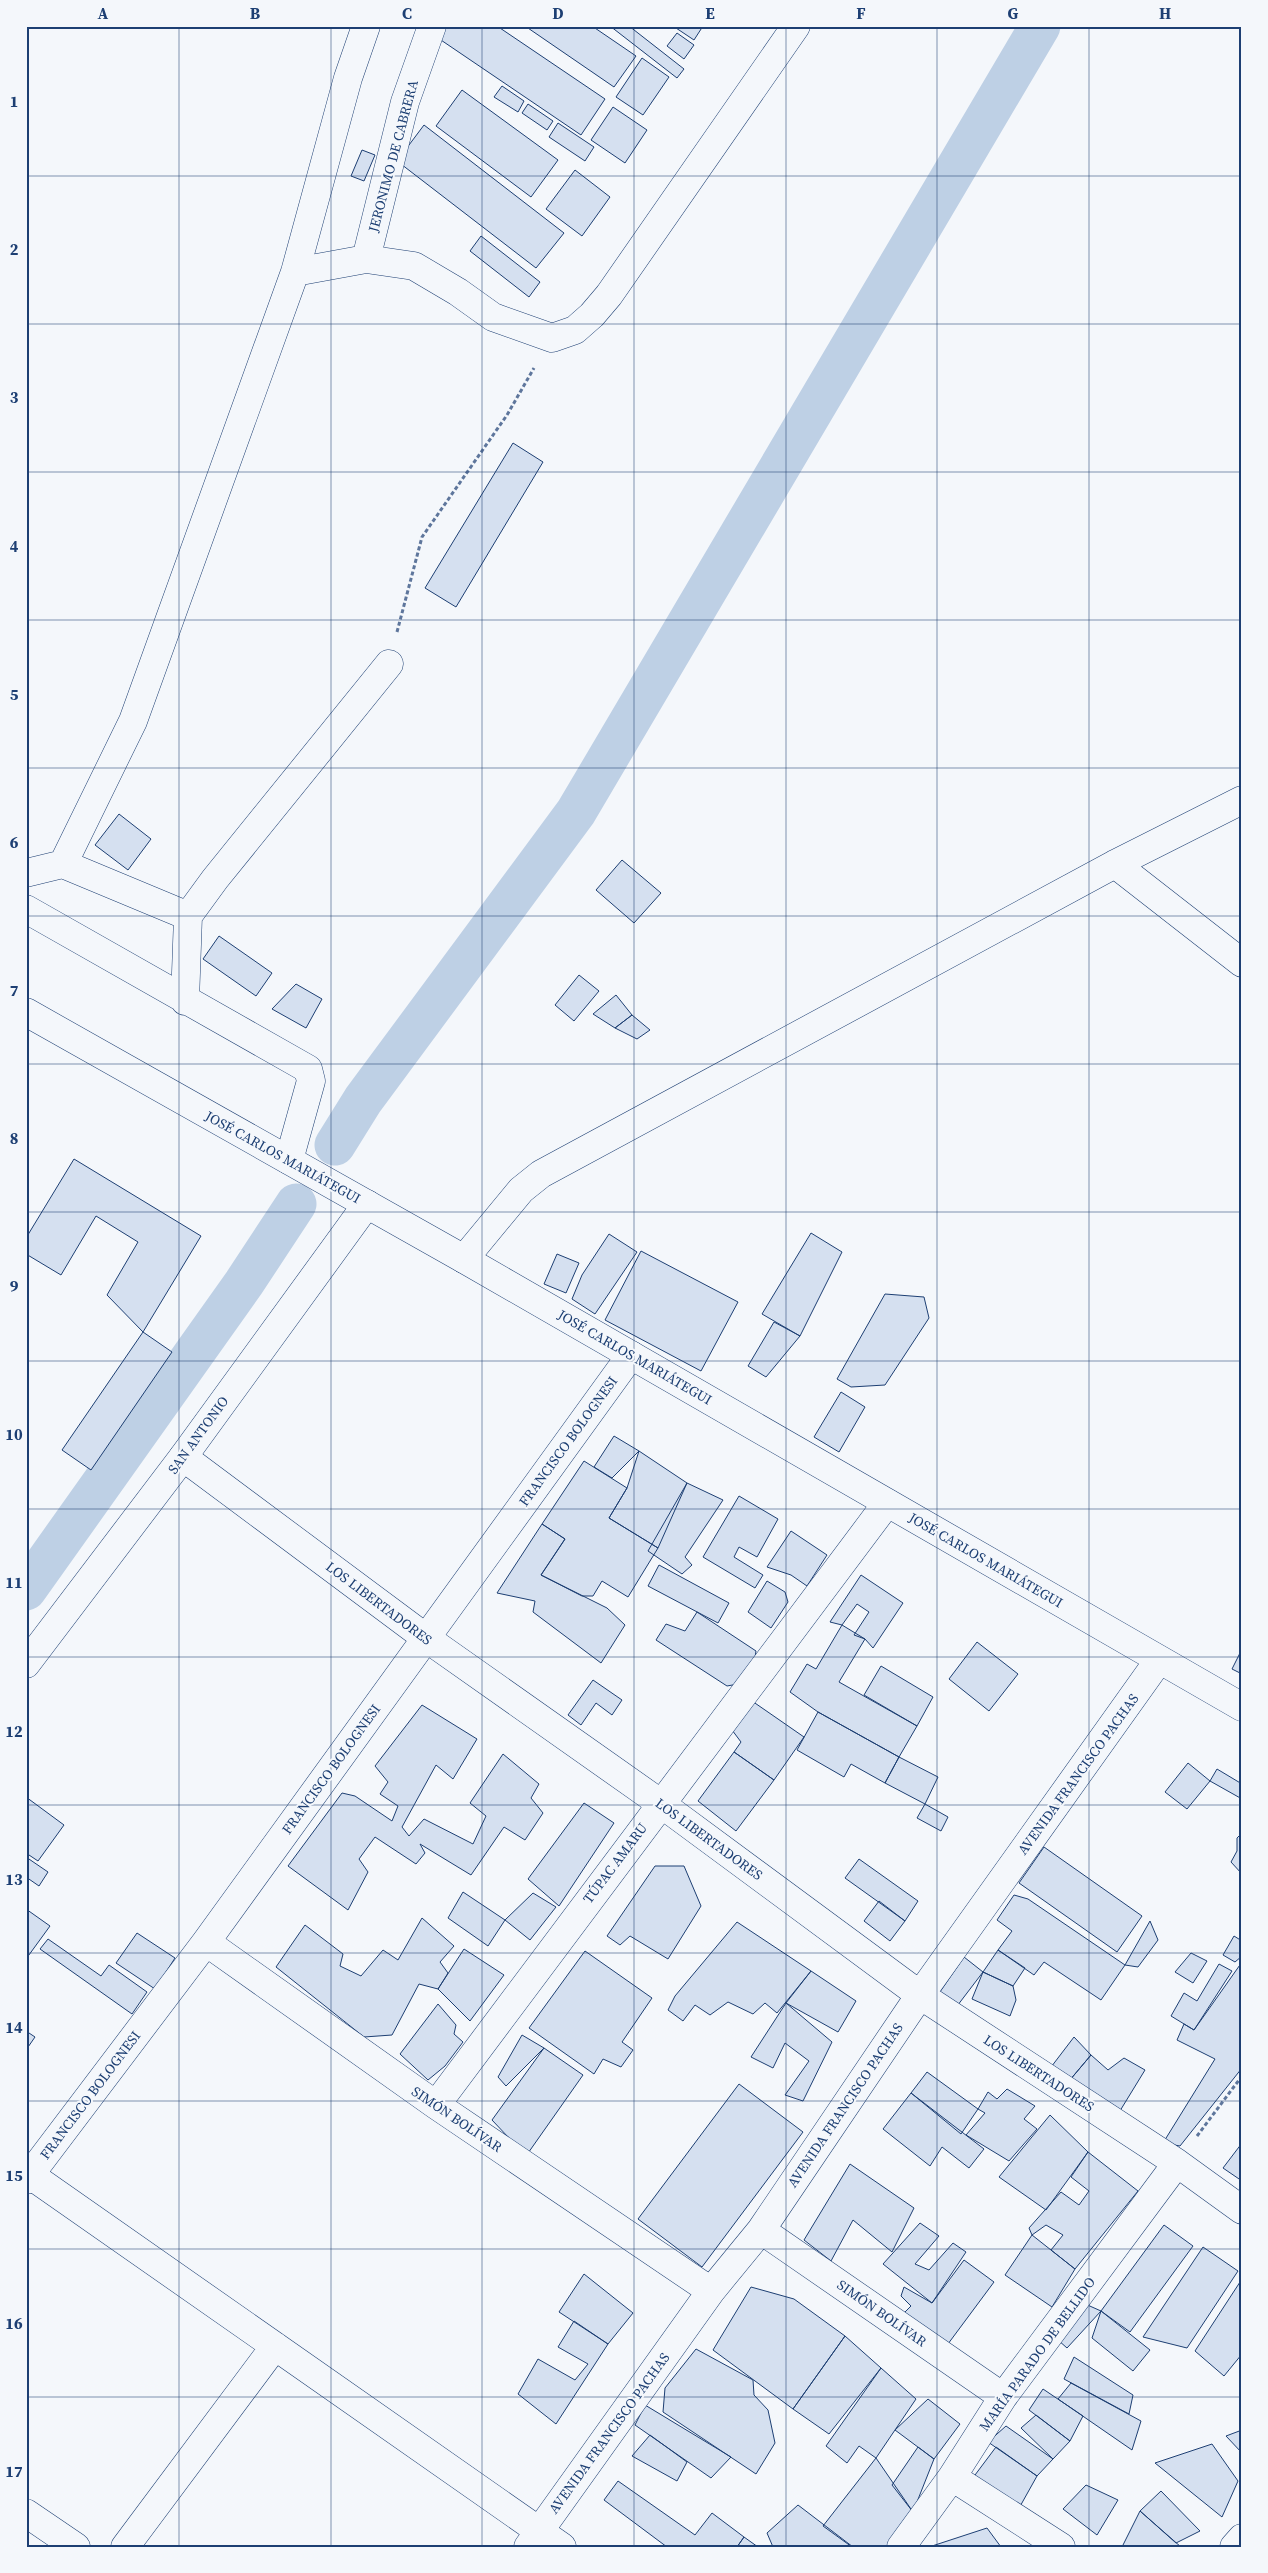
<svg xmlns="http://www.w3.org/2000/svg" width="1268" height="2573" font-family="'Source Serif 4',serif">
<rect width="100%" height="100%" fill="#f4f7fb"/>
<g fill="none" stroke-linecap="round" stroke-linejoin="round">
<path stroke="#bed0e5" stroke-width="41" d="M335,1145L363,1100L576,812L1040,26
M26,1590L244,1283L296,1204"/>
</g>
<path fill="#d5e0f0" stroke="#1d3f73" d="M442,26H497L605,99L581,135L435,36Z
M525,26H592L636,56L614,87Z
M610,26H629L684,69L677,78Z
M673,26H703L694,40Z
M677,33L694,45L684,59L667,46Z
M642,58L669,77L643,115L616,97Z
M502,86L524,101L518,112L494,97Z
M462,90L558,160L531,197L436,126Z
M528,104L553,121L547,130L522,113Z
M613,107L647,130L625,163L591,140Z
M558,123L594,147L585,161L549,137Z
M424,125L564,233L536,268L397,161Z
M362,150L375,155L364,181L351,176Z
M575,170L610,197L582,236L546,209Z
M481,236L540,282L529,297L470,251Z
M513,443L543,462L456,607L425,588Z
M119,814L151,839L128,870L95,845Z
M622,860L661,893L634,923L596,890Z
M219,936L272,973L256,996L203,959Z
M579,975L599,991L574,1021L555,1005Z
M296,984L322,999L306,1028L272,1009Z
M616,995L632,1015L615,1028L593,1014Z
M632,1015L650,1030L637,1039L615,1028Z
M74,1159L201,1236L143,1332L107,1295L138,1242L96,1216L61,1275L26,1254V1238Z
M811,1233L842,1252L800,1336L762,1314Z
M609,1234L637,1252L595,1314L572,1299L582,1275Z
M641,1251L738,1302L701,1371L605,1320Z
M557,1254L579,1263L566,1293L544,1284Z
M885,1294L924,1297L929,1318L885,1385L851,1387L837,1379Z
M774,1322L800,1336L766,1377L748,1366Z
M143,1332L172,1352L91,1470L62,1450Z
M841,1392L865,1407L839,1452L814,1437Z
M614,1436L639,1451L612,1478L594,1467Z
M639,1451L687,1483L658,1548L609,1518L627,1488Z
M584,1461L627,1488L609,1518L658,1548L628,1597L602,1581L593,1596H582L541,1575L565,1539L542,1524Z
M687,1483L723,1500L685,1557L692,1565L682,1574L648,1551Z
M739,1496L778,1519L757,1557L739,1547L734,1557L763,1575L755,1588L703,1557Z
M542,1524L565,1539L541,1575L607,1608L625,1625L601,1663L533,1612L535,1601L497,1593Z
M791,1531L827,1555L807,1586L791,1575L767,1567Z
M659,1565L729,1603L718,1623L648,1586Z
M861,1575L903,1603L873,1648L865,1639L854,1635L869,1612L857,1604L842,1625L830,1622Z
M767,1581L785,1592L788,1602L771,1628L748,1612Z
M697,1612L756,1651L754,1664L738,1684L727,1686L656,1640L666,1624L685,1631Z
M842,1625L865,1639L839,1682L917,1726L899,1757L818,1712L790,1692L807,1664L816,1669Z
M977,1642L1018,1674L989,1711L949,1679Z
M1242,1649V1674L1232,1669Z
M881,1666L933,1697L917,1726L864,1695Z
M593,1680L622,1700L612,1715L596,1703L581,1725L568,1715Z
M752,1701L804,1737L774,1780L734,1752L741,1742L732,1730Z
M422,1705L477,1739L453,1779L436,1765L402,1827L409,1836L424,1819L473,1844L486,1816L470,1803L503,1754L539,1784L531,1798L543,1813L525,1840L504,1827L471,1875L420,1844L425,1853L416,1864L375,1837L359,1859L368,1872L348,1910L288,1866L342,1793L355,1796L392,1821L398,1806L380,1794L388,1782L375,1766Z
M818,1712L899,1757L885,1783L851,1764L844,1777L797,1750Z
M734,1752L774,1780L736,1831L698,1801Z
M899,1757L938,1777L925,1804L885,1783Z
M1188,1763L1210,1781L1187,1809L1165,1792Z
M1217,1769L1242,1784V1799L1210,1781Z
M26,1797L64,1825L38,1861L26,1853Z
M584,1803L614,1823L559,1906L528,1879Z
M925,1804L948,1817L941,1831L917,1818Z
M1242,1833V1874L1231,1862L1237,1851V1838Z
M1044,1847L1142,1916L1117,1952L1019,1883Z
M26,1857L48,1872L39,1886L26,1877Z
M859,1859L918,1901L905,1921L845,1878Z
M655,1866H684L701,1906L668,1959L630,1936L620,1945L607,1936Z
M463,1892L505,1920L488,1946L448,1918Z
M533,1893L556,1907L530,1940L505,1920Z
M1014,1895L1028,1899L1125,1965L1101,2000L1044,1962L1034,1975L998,1950L1012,1931L997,1920Z
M879,1901L905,1921L890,1941L864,1921Z
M26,1909L50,1926L26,1959Z
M422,1918L454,1946L440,1962L448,1973L438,1989L419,1984L392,2035L364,2037L276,1967L305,1925L343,1954L340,1966L361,1976L383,1950L398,1960Z
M1150,1921L1158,1940L1138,1967L1125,1965Z
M737,1922L811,1971L777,2013L765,2003L753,2014L728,2002L710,2015L695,2005L683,2021L668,2010L675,1996Z
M137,1933L175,1958L155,1989L116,1963Z
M1234,1936L1242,1941V1956L1235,1962L1223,1955Z
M48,1939L101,1976L109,1965L147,1992L132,2014L40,1949Z
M464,1949L504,1975L470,2021L438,1989Z
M998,1950L1025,1968L1013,1986L983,1972Z
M585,1951L652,1998L622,2042L633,2050L621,2067L603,2059L594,2074L529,2028Z
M1191,1953L1207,1961L1193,1983L1175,1972Z
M964,1957L983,1972L951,2014L933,2002Z
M1242,1962V2068L1180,2146L1163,2143L1215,2059L1177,2040L1184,2024L1194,2030Z
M1219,1964L1232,1971L1194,2030L1171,2016L1184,1993L1197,2001Z
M811,1971L856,2001L838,2032L786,2003Z
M983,1972L1013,1986L1016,2000L1010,2016L972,1999Z
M786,2003L832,2042L803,2101L785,2095L809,2061L785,2043L773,2068L751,2057Z
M438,2004L456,2025L454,2034L463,2042L445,2066L428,2080L400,2054Z
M26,2031L35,2037L26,2050Z
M522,2035L544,2048L506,2086L498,2077Z
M1074,2037L1091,2055L1064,2087L1045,2075Z
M544,2048L583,2075L526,2156L492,2120Z
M1091,2055L1108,2070L1124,2058L1145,2070L1115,2119L1064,2087Z
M927,2072L978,2109L961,2134L911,2093Z
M739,2084L803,2132L702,2267L638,2219Z
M1007,2089L1035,2106L1024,2119L1037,2129L1009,2161L966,2135L985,2113L978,2109L988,2092L997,2099Z
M911,2093L984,2149L969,2168L942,2147L930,2166L883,2129Z
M1050,2115L1088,2152L1046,2210L999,2177Z
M1242,2143V2181L1223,2168Z
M1088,2152L1138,2191L1075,2269L1051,2250L1063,2235L1046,2225L1032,2235L1029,2228L1061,2192L1079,2205L1089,2191L1071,2177Z
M850,2164L914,2208L892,2252L853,2220L831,2261L804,2240Z
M920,2223L939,2236L915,2264L929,2270L953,2243L966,2252L932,2303L883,2264Z
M1164,2225L1193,2246L1130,2332L1101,2311Z
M1032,2235L1075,2269L1052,2307L1005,2275Z
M1203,2247L1238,2271L1187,2348L1143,2337Z
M964,2260L994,2282L942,2352L903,2314L911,2306L901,2296L904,2287L932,2303Z
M584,2274L633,2313L608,2344L559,2312Z
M1242,2279V2354L1224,2376L1195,2351Z
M751,2287L794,2299L845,2336L793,2409L713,2350Z
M1083,2303L1101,2311L1067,2348L1058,2340Z
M1101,2311L1150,2350L1133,2371L1092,2338Z
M574,2321L608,2344L556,2424L518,2394L538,2359L575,2380L588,2364L558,2347Z
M845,2336L881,2368L829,2434L793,2409Z
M696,2349L753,2380L754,2395L768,2410L775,2443L756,2474L663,2412L665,2388Z
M1074,2357L1133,2395L1129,2414L1064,2379Z
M881,2368L916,2399L876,2458L859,2446L847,2463L826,2446Z
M1071,2383L1141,2421L1132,2450L1058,2399Z
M1043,2389L1083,2416L1070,2441L1029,2410Z
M928,2399L960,2424L934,2459L895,2430Z
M645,2405L731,2457L711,2478L635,2425Z
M1036,2415L1070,2441L1053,2459L1021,2428Z
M1006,2426L1053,2459L1037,2476L988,2442Z
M1242,2430V2453L1226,2436Z
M650,2435L687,2462L677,2481L632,2456Z
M1212,2444L1238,2481L1222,2517L1155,2463Z
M918,2447L934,2459L913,2512L892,2485Z
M996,2447L1037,2476L1018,2510L972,2479Z
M876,2458L913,2512L887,2547H852L823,2526Z
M618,2481L695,2535L712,2513L744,2537L737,2547H667L604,2500Z
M1086,2485L1118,2500L1097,2535L1063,2509Z
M1161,2491L1200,2531L1176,2543L1140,2511Z
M798,2505L853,2547H773L767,2533Z
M1140,2511L1181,2547H1122Z
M987,2528L1001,2547H929Z
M744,2537L758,2547H737Z"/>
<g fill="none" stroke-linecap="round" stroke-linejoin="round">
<defs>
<path id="minor" d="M366,259L405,102L432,26
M295,272L366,259L414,266L458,292L493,317L552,338L575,330L592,315L609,295L796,26
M63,864L188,916
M1115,864L1242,963
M26,873L63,864L133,721L295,272L348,78L366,26
M26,909L308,1069L311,1081L289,1160
M185,1001L188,916L215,879L389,664
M464,1259L521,1190L541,1174L1115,864L1242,800
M183,1457L426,1638L660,1803L920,1995L1177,2163L1242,2210
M206,1942L436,2105L711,2291
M436,2105L887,1503
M26,2172L562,2547
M26,2180L206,1942L631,1355
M761,2230L1003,2397
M952,2477L1061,2547
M26,2513L76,2547
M125,2547L275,2346
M528,2547L711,2291L761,2230L920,1995L1159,1660
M901,2547L952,2477L1003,2397L1177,2163
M1234,2547L1242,2538"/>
<path id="tertiary" d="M26,1664L183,1457L367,1204"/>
<path id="secondary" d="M26,1012L464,1259L1242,1707"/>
</defs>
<use href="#minor" stroke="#1d3f73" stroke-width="29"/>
<use href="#tertiary" stroke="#1d3f73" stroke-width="29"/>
<use href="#secondary" stroke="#1d3f73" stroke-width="29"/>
<path stroke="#5e769c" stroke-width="3" stroke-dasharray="4 2.5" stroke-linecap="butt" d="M397,632L422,537L507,415L534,368
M1197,2136L1242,2076"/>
<use href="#minor" stroke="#f4f7fb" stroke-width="28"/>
<use href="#tertiary" stroke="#f4f7fb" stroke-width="28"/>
<use href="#secondary" stroke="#f4f7fb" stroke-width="28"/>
</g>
<path fill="none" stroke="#1d3f73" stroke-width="1" stroke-opacity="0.55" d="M179,26V2547M331,26V2547M482,26V2547M634,26V2547M786,26V2547M937,26V2547M1089,26V2547M26,176H1242M26,324H1242M26,472H1242M26,620H1242M26,768H1242M26,916H1242M26,1064H1242M26,1212H1242M26,1361H1242M26,1509H1242M26,1657H1242M26,1805H1242M26,1953H1242M26,2101H1242M26,2249H1242M26,2397H1242"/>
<g text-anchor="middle" stroke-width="4" stroke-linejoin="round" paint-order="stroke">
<g font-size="14" fill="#1d3f73" stroke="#f4f7fb">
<text transform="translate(393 156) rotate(-75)" y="5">JERONIMO DE CABRERA</text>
<text transform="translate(283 1157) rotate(29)" y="5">JOSÉ CARLOS MARIÁTEGUI</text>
<text transform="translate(635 1357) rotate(30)" y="5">JOSÉ CARLOS MARIÁTEGUI</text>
<text transform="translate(198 1435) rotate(-54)" y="5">SAN ANTONIO</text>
<text transform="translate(568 1441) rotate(-54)" y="5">FRANCISCO BOLOGNESI</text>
<text transform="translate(986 1560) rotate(30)" y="5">JOSÉ CARLOS MARIÁTEGUI</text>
<text transform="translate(379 1603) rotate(37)" y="5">LOS LIBERTADORES</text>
<text transform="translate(331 1769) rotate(-54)" y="5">FRANCISCO BOLOGNESI</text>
<text transform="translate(1078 1774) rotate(-54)" y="5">AVENIDA FRANCISCO PACHAS</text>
<text transform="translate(709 1839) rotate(36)" y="5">LOS LIBERTADORES</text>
<text transform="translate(615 1863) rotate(-53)" y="5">TÚPAC AMARU</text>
<text transform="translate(1039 2073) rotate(33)" y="5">LOS LIBERTADORES</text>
<text transform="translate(90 2095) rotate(-53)" y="5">FRANCISCO BOLOGNESI</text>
<text transform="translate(845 2105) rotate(-56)" y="5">AVENIDA FRANCISCO PACHAS</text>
<text transform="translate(457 2119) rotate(34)" y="5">SIMÓN BOLÍVAR</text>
<text transform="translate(882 2313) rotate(35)" y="5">SIMÓN BOLÍVAR</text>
<text transform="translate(1037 2354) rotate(-54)" y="5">MARÍA PARADO DE BELLIDO</text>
<text transform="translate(609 2433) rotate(-54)" y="5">AVENIDA FRANCISCO PACHAS</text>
</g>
</g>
<rect width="1268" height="2573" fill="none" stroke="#f4f7fb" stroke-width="55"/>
<rect x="28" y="28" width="1212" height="2518" fill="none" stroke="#1d3f73" stroke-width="2"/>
<g font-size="16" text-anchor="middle" font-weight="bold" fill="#1d3f73">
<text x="103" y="19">A</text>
<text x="255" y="19">B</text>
<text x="407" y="19">C</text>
<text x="558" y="19">D</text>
<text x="710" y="19">E</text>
<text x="861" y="19">F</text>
<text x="1013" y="19">G</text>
<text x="1165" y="19">H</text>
<text x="14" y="107">1</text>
<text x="14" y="255">2</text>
<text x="14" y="403">3</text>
<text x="14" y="552">4</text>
<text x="14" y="700">5</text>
<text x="14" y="848">6</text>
<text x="14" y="996">7</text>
<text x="14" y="1144">8</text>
<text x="14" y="1292">9</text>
<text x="14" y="1440">10</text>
<text x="14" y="1588">11</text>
<text x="14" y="1737">12</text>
<text x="14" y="1885">13</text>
<text x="14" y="2033">14</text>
<text x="14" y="2181">15</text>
<text x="14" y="2329">16</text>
<text x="14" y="2477">17</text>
</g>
</svg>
